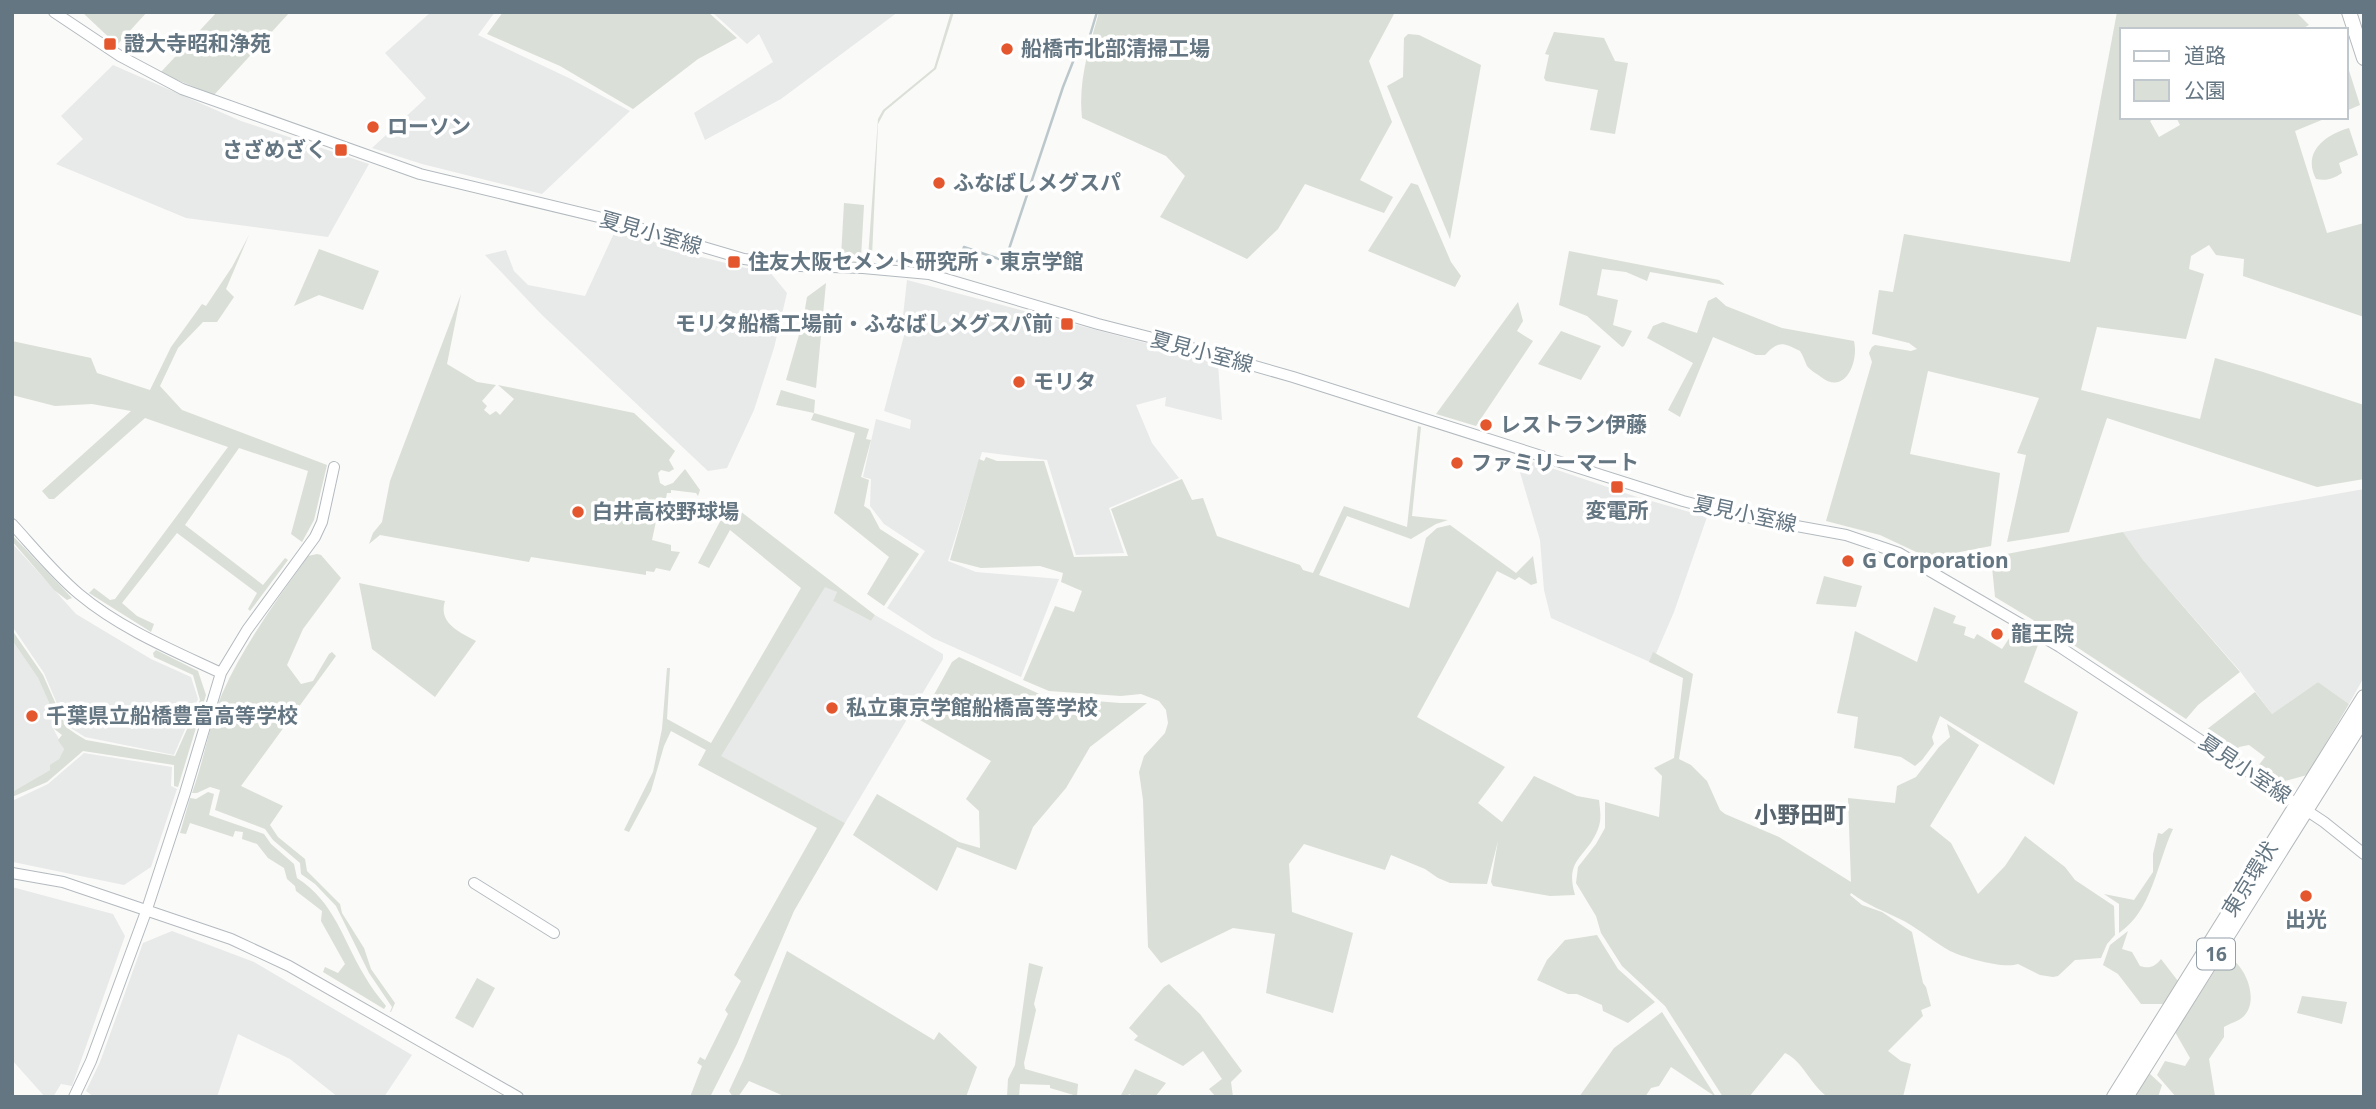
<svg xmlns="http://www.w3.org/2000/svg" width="2376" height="1109" font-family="'Noto Sans','Noto Sans JP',sans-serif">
<rect width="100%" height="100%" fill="#fafaf8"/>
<path fill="#e8e9e9" d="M431,12H495L478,35L571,79L630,111L542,194L422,164L372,148L426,98L385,53Z
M712,12H898L781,99L705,140L694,113L773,62L759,34L747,44Z
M113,65L241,121L369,164L328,237L186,218L56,164L83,139L61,116Z
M616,229L697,256L746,268L769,271L787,293L774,348L754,410L727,468L708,471L542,315L485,255L506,250L514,271L528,285L585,296Z
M907,280L1157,346L1218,364L1222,420L1165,406L1166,397L1136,405L1152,443L1179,478L1109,508L1124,553L1076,555L1047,460L982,452L948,561L976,572L1059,579L1021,677L933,638L887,608L925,551L884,524L870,506L871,479L863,477L876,419L910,429L911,420L884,411L905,332L903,316Z
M1519,457L1634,496L1707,517L1674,612L1652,663L1551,618L1544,590L1540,540L1516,459Z
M2364,489V677L2349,704L2318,682L2272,714L2240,671L2143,560L2123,532Z
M12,543L76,614L151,659L191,677L198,699L174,755L85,737L66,725L44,673L12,626Z
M825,586L837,592L833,601L871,621L875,615L943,654V659L845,823L720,756Z
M12,640L38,678L54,714L51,719L53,728L64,749L59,759L50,770L12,792Z
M84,753L172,767L171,786L177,789L151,867L124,885L13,862L12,801L48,784Z
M12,887L113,914L125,936L72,1086L61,1084L53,1097H45L12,1060Z
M172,931L254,962L412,1055L384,1097H338L290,1059L238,1034L217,1097H94L86,1091L100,1062L143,943Z"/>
<path fill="#dadfd7" d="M82,12H147L117,45Z
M217,12H290L214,95L160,73Z
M503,12H708L737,38L698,59L633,109L560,66L487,34Z
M951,12H954L936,69L885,111L878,124L872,256L868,258L878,119L883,110L934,68Z
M1099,12H1395L1369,61L1392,122L1360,180L1393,197L1384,213L1305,184L1278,229L1247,259L1160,217L1185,176L1166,156L1082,118C1078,81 1089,48 1099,12Z
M2117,12H2296L2309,25L2300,30H2122V117H2156L2150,121L2159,137L2180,125L2176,117H2329L2295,131L2327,233L2364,223V317L2243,276L2244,259L2216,255L2209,245L2191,256L2189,269L2204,274L2186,339L2097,327L2081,390L2200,419L2215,358L2263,372L2364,405V479L2317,487L2107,418L2069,532L2007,542L2026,455L2017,453L2039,398L1928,371L1910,454L2000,473L1991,546L1929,558L1880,535L1826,521L1872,362L1869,353L1872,347L1875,345L1911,351L1917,349L1909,343L1872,334L1879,290L1893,292L1904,234L2070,262Z
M1554,32L1604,38L1615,61L1628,63L1615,134L1590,130L1598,90L1546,81L1544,78L1549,55L1545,54Z
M1408,34L1419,35L1481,65L1450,239L1387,86L1403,77L1404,38Z
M2346,61L2360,105L2346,111Z
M2349,128L2358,155L2339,163L2342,173C2333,179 2327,181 2316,179C2302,152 2325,135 2349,128Z
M1411,183L1418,185L1451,262L1461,276L1455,287L1368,251Z
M844,203L864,205L861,258L841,257Z
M249,235L226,289L234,297L217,322H203L178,348L160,386L182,410L327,465L314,520L302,542L291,534L308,471L239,448L185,525L263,585L285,558L288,560L250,611L248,609L257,593L177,533L122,603L137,616L154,624L151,632L89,593L94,588L110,600L115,599L228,447L145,418L54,499H49L42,491L131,411L92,404L55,406L12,395V341L91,358L97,373L150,390L171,347L202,304L206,306L232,267Z
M319,249L379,271L363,310L319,295L294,306Z
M1569,251L1719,280L1725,285L1650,272L1647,281L1626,272L1602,269L1597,295L1618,300L1613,325L1632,331L1624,346L1622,347L1587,316L1559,305Z
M826,283L816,388L786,380L803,321L807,297Z
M461,294L447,364L477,382L496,385L482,401L487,406L484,410L490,415L496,411L500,415L514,399L498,385L634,413L675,451L669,460L674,469L669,472L661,470L658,473L660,483L665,486L673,483L685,469L700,490L698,496L696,493L671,490V493H667L666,498H661L652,540L671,545V551L680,552L670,571L656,568L654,572L646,571V575L531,557L529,562L380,535L369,544L373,533L382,522L390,481Z
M1716,297L1726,306L1782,328L1854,341C1859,362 1845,396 1821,377C1817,374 1810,370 1807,366C1805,362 1803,355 1800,351C1783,343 1779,340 1765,355H1756L1713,337L1680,417L1668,410L1693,363L1647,338L1653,326L1663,322L1697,333L1708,301Z
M1518,302L1523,321L1517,331L1533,341L1476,426L1436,414Z
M1561,331L1601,346L1581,380L1538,364Z
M781,390L815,400L814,413L869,429L866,439L871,440L861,477L869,480L864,506L870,510L880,529L919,554L884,606L867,594L889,557L834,513L855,433L811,420L814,413L776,405Z
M1418,426L1421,427L1412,516L1448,520L1436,524L1411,539L1347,516L1319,575L1409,608L1426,538L1437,528L1450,525L1516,573L1533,556L1537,583L1531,585L1519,577L1515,580L1497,571L1417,717L1505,767L1478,803L1502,822L1534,776L1577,796L1599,800C1600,810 1602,819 1598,829C1587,858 1564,858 1575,895L1550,896L1493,886L1491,882L1498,841L1487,884L1450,883L1438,878L1425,869L1391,855L1385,870L1304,844L1289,864L1292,912L1353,933L1333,1013L1266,993L1275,934L1233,928L1161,963L1148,947L1143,800L1139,772L1144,756L1165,733L1168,723L1166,710L1159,701L1141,694L1121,696L1049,691L1023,680L1055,606L1074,612L1082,591L1061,582L1063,573L1040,566L981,568L950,560L979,459L984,461L986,457L997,461H1044L1074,557L1128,556L1111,509L1182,479L1192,500L1203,498L1217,536L1300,565L1303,570L1313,573L1344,506L1407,527Z
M740,511L875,615L871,621L833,601L837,592L825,587L721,756L845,823L794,911L737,1044L710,1097H690L702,1066L697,1063L700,1057L705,1060L728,1014L725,1010L741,981L734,975L817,828L698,765L706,750L671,731L664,746L651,791L629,832L624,830L653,772L662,729L667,668H670L667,719L711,743L801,588L730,530L709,568L698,563L724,514Z
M2123,532L2143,560L2240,672L2198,705L2186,719L2066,640L1995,597L1991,557Z
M12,535L72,598L67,600L54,590L12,541Z
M317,554L321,555L341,578L303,629L287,665L301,684L313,681L329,654L332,652L336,656L241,786L283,806L270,825L278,837L305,859L307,871L340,904L342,913L364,948L371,969L395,1003L391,1012H390L392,1007L369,973L336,906L315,884L301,874L300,863L273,840L265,829L215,810L220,790L210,787L197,793H192C204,760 209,726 222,694C244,644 277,600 308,556Z
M1824,576L1862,586L1856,607L1816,604Z
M359,583L445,601C438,623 459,632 476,641L435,697L372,649Z
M1934,607L1956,616L1953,623L1966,627L1964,635L1974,639L1977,634L2002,649L2014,631L2038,645L2024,682L2078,712L2054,785L1940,716L1932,737L1934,744L1922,760L1915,766L1901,757L1854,748L1858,717L1837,713L1855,631L1917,662Z
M12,630L43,675L66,727L76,734L86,740L175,756L200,700L193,675L154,657L153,653L156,650L198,671L206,695L178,787L174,786V765L83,751L47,782L12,797V792L50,770V765L59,759L64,749L58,740L62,735L53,728L51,719L54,714L38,678L12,640Z
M1653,652L1693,674L1679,759L1691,765L1707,781L1720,810L1725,814L1779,837L1851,882L1848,798L1895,803L1897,786L1916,777L1939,747L1950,737L1947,724L1979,745L1930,826L1951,843L1978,894L2005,866L2025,836L2065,867L2075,880L2114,906L2115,935L2107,944L2101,958L2075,960L2058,976L2053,977L2040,975L2018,964C2003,969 1965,958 1950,951C1934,942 1920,930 1904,921C1886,912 1867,905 1851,893L1850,895L1862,905L1882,912L1912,932L1923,983L1926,987L1931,1006L1921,1010L1923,1016L1888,1051L1901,1061L1911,1064L1903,1097H1828C1810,1085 1804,1062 1785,1053L1749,1097H1723L1665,1006L1622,966L1601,933L1596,916L1576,883L1578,867L1596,844L1605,828V802L1659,817L1662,776L1654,768L1674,758L1683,678L1649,662Z
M959,657L1046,697L1120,703H1147L1090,747L1066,788L1033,827L1016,870L957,847L937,891L853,835L877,794L959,842L980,848L979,811L966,799L991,761L920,720L952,662Z
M2318,682L2349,704L2307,775L2281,782L2258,766L2265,757L2249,745L2239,747L2236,751L2206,730L2255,692L2272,714Z
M208,792L214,794L209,815L264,834L271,844L294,864L297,878C335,903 342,938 364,975C370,986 378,996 386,1006L384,1009L323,972L325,967L338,973L345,964L321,921L322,911L296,891L295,886L287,879L284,868L268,858L257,844L242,839L243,832L235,831L233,837L190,823L186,834L180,833L190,798L196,799Z
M2169,828L2173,829C2157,863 2152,911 2119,933V904L2104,894L2134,900L2153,872V854L2158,833L2162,834Z
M2128,931L2122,949L2132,952L2140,966C2149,969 2155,967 2161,959L2178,981L2164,1004H2141L2118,974L2103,965L2110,945Z
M1597,935L1618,969L1655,1002L1628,1023L1603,1011L1602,1005L1577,994H1568L1537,980L1547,960L1565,940Z
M787,951L934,1040L939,1032L977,1067L966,1097H786L749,1081L738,1097H733L729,1091L743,1061Z
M2225,955C2245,963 2260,999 2244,1016C2238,1022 2230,1023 2224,1027V1037L2209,1059L2215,1096L2176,1097L2157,1075L2165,1061L2185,1066L2190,1058L2175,1032Z
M1029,963L1043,967L1034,1004L1036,1010L1024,1063L1025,1069L1078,1084L1077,1096L1050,1088V1085L1020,1084L1019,1097H1007L1008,1079L1015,1065Z
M477,978L495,988L473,1028L455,1018Z
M1169,984L1200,1014L1242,1071L1231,1082L1233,1097H1216L1209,1089L1222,1079L1203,1051L1183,1066L1134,1040L1138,1036L1129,1028L1164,987Z
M2302,996L2347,1002L2342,1024L2297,1013Z
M1662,1012L1716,1097L1671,1067L1659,1086L1651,1088L1645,1097H1579L1614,1048Z
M1135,1069L1166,1083L1155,1097H1135L1129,1094L1127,1097H1120Z
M2149,1073L2162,1085L2158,1097H2135Z"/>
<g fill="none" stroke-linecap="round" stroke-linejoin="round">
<path stroke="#bbc7cb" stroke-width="2.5" d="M884,260L914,262L956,272L964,247L1005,261L1063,87L1078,49L1088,42L1097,12"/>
<defs>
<path id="secondary" d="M54,12L120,56L182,89L420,174L615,221L744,259L800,266L863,268L929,274L1098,324L1192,348L1293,377L1683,501L1736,515L1846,535L1899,553L2060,647L2324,822L2364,854
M12,524C34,548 55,574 79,594C121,629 172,650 221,673
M12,873L63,882L231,939L289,966L518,1097
M474,883L554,933
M74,1097L91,1061L147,909L185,793L221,673L247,630L315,537L322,522L334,467"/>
<path id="highway" d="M2349,12L2364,58
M2114,1097L2364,697
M2126,1097L2364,718"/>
</defs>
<use href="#secondary" stroke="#b3babf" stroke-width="12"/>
<use href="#highway" stroke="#b4b9bd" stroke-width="16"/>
<use href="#secondary" stroke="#fff" stroke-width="10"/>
<use href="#highway" stroke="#fff" stroke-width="14"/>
</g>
<g fill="#e4572e" stroke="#fff" stroke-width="2.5">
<rect x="103" y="37" width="14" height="14" rx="3.5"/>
<circle cx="1007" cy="49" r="7"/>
<circle cx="373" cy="127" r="7"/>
<rect x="334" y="143" width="14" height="14" rx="3.5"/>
<circle cx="939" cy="183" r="7"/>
<rect x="727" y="255" width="14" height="14" rx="3.5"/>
<rect x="1060" y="317" width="14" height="14" rx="3.5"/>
<circle cx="1019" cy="382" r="7"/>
<circle cx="1486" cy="425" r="7"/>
<circle cx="1457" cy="463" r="7"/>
<rect x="1610" y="480" width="14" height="14" rx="3.5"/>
<circle cx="578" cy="512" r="7"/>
<circle cx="1848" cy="561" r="7"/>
<circle cx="1997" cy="634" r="7"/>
<circle cx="832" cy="708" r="7"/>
<circle cx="32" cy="716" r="7"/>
<circle cx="2306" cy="896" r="7"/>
</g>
<g text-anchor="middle" stroke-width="7" stroke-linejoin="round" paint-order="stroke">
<rect fill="#fff" stroke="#939fa8" stroke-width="2" x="2197" y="938.5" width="38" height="31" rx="5"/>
<g font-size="19" font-weight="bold" fill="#657683">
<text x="2216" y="961">16</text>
</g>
<g font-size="21" font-weight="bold" fill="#657683" stroke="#fff" text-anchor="start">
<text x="124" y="51">證大寺昭和浄苑</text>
<text x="1021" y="56">船橋市北部清掃工場</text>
<text x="387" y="134">ローソン</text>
<text x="327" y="157" text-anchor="end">さざめざく</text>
<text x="953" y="190">ふなばしメグスパ</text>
<text x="748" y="269">住友大阪セメント研究所・東京学館</text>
<text x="1053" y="331" text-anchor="end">モリタ船橋工場前・ふなばしメグスパ前</text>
<text x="1033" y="389">モリタ</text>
<text x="1500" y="432">レストラン伊藤</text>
<text x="1471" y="470">ファミリーマート</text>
<text x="1617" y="518" text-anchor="middle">変電所</text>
<text x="592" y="519">白井高校野球場</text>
<text x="1862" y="568">G Corporation</text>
<text x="2011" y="641">龍王院</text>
<text x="846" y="715">私立東京学館船橋高等学校</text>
<text x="46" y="723">千葉県立船橋豊富高等学校</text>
<text x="2306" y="927" text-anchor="middle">出光</text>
</g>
<g font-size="21" fill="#657683" stroke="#fff">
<text transform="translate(651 233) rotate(16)" y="7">夏見小室線</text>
<text transform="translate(1202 352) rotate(15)" y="7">夏見小室線</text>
<text transform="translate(1745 514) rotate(12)" y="7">夏見小室線</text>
<text transform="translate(2245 769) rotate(34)" y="7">夏見小室線</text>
<text transform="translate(2250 879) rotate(-58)" y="7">東京環状</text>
</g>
<g font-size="23" font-weight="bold" fill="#57646e" stroke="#fff">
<text x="1800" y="823">小野田町</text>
</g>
</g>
<rect width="2376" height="1109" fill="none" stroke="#657683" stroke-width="28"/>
<rect x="2120" y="28" width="228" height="91" fill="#ffffff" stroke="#c1c8cd" stroke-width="2"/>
<rect x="2134" y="51" width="35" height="10" fill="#ffffff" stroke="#c1c8cd" stroke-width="2"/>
<text x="2184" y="63" font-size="21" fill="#657683">道路</text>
<rect x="2134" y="80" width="35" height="21" fill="#dadfd7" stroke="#c1c8cd" stroke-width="2"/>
<text x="2184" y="98" font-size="21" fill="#657683">公園</text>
</svg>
